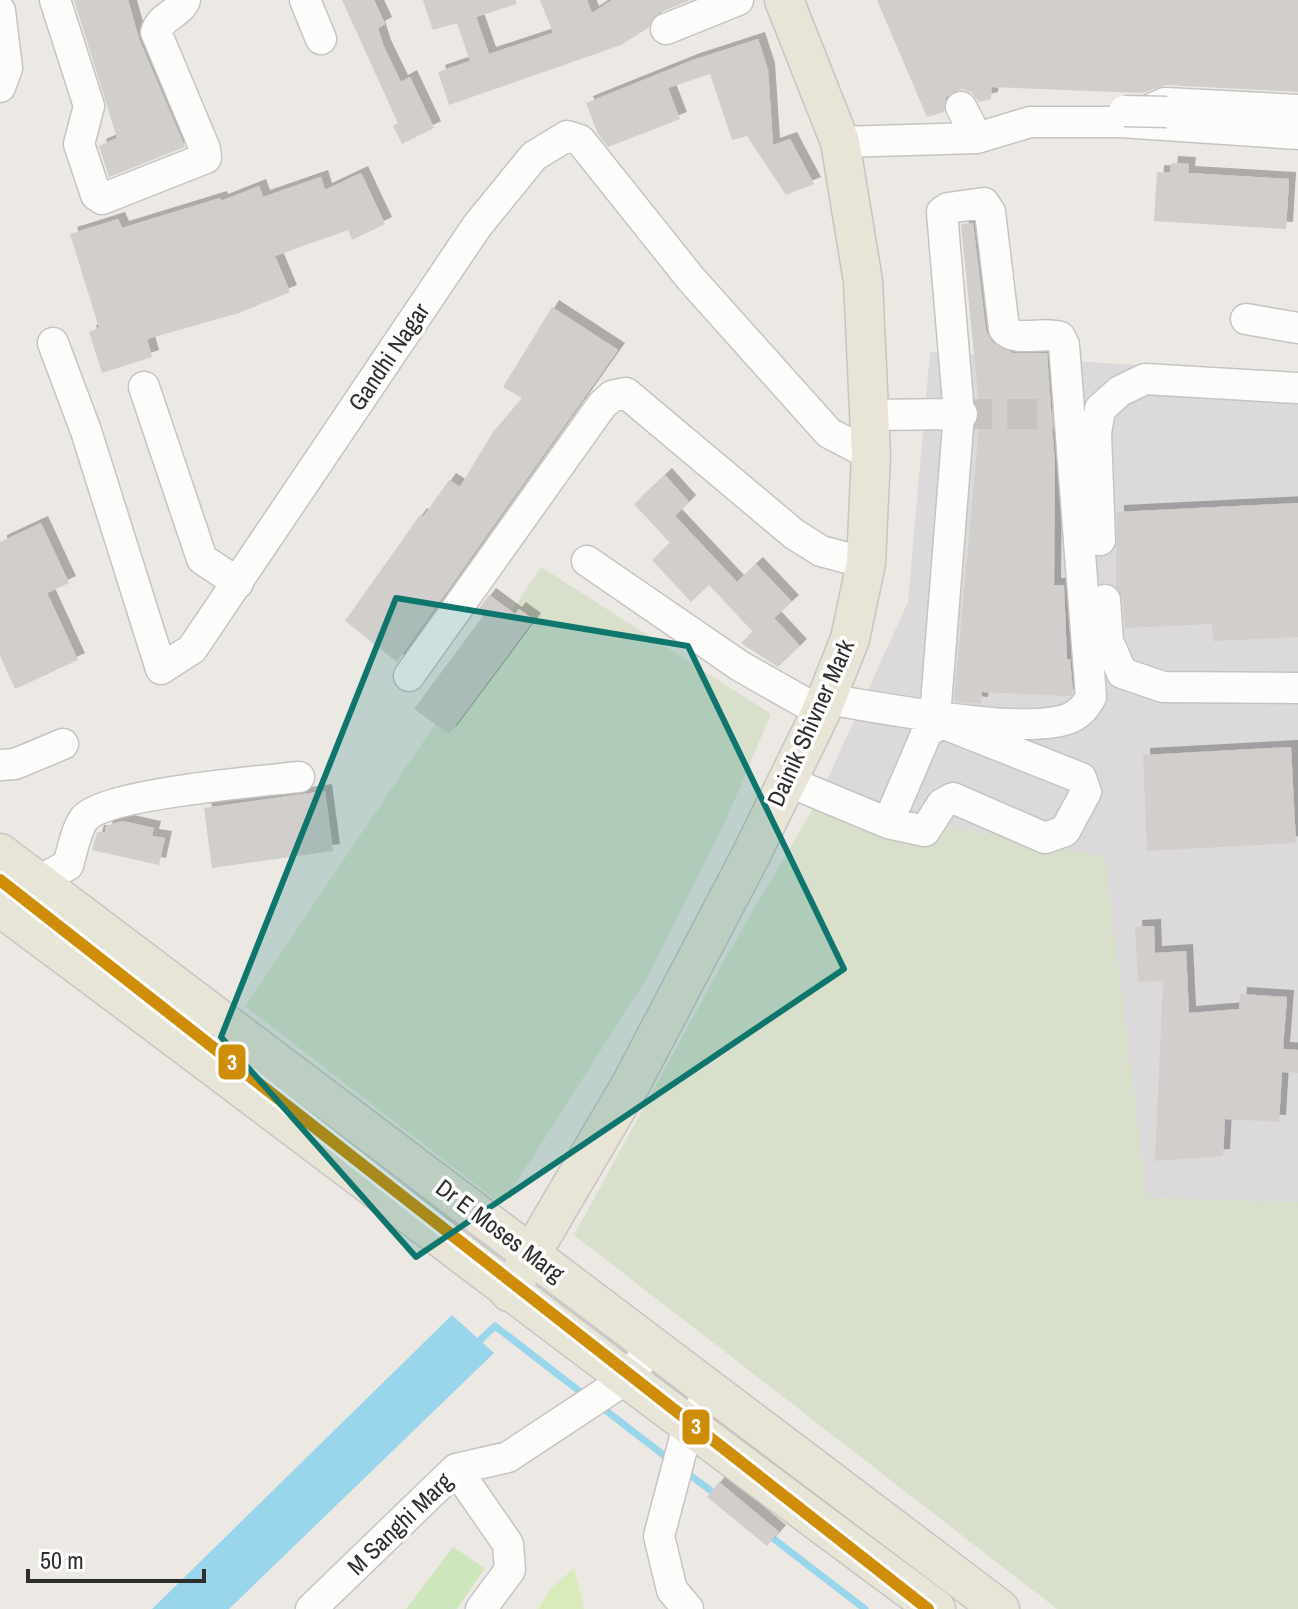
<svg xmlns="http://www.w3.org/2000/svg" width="1298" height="1609" font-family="'Archivo Narrow',sans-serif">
<defs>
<filter id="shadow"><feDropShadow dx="7" dy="-7" stdDeviation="0" flood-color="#0004"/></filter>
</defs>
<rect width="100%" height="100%" fill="#ece8e4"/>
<path fill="#dcd9db" d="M930,352L1298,375V1202L1147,1198L1105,857L818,800L908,602Z"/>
<path fill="#cee6be" d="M453,1547L485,1568L457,1609H406Z"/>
<path fill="#d8e0cc" d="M541,567L771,714L722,829L647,978L502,1205L245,1006Z
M818,800L1105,857L1147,1198L1298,1202V1609H1057L574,1235L726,957Z"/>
<path fill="#d9eabb" d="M574,1568L584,1609H538L551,1589Z"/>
<path fill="#99d6ec" d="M452,1315L494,1353L229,1609H152Z"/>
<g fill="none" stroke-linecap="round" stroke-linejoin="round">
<path stroke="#99d6ec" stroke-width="7" d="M475,1345L495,1326L587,1397
M600,1406L670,1460
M683,1470L718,1496
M766,1533L865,1609"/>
</g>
<path fill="#d1cecb" filter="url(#shadow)" d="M74,0H128L139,39L185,147L109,177L99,146L117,138Z
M342,0H374L385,24L378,28L384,47L401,82L410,77L434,128L402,144L393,126L398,123Z
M423,0H516V4L476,17L489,54L553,33L540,0H587L592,13L612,0H690L659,13L648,28L621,45L449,105L438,72L470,61L457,23L433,30Z
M877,0H1298V92L1166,85L1142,93L992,87L991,99L979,102L971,92L961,89L946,97L944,112L927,117Z
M758,39L768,70L773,145L790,139L814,184L786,195L747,136L732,140L710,74L668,88L680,119L608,147L598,134L586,103L693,60Z
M1171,163L1189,164L1188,173L1289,179L1286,229L1154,221L1157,172L1170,173Z
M361,173L385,224L352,240L348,230L275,256L290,292L239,313L147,339L152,357L102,373L89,332L99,328L70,234L118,219L122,228L220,198L221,201L259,186L263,197L321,177L325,190Z
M973,223L986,331L992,342L1013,353H1047L1055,464L1054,585H1064L1067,659H1070L1073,692L1070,696L982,692L981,704L954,701L980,415L961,224Z
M552,307L618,350L397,662L345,621L420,515L423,517L449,480L460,487L493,432L522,398L503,387Z
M665,475L689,502L675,516L737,582L756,564L792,602L774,618L800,646L778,667L741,643L753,632L709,585L691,602L652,560L670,543L634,504Z
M1298,503V637L1213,641L1212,624L1125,628L1123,599L1116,587L1117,512Z
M41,523L69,583L47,593L78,660L15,689L0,656V542Z
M489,595L515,614L519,609L534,620L449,734L414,709L483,616L477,611Z
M1291,747L1296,843L1147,851L1143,755Z
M325,791L333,851L212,868L204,808Z
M122,821L154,828L152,836L165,838L159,865L92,850L97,832H105L106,826Z
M1154,926L1155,953L1186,951L1189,1013L1239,1009L1240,994L1287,997L1283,1049L1298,1050V1073L1282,1072L1279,1122L1225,1119L1223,1156L1155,1161L1163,981L1138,982L1135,927Z
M719,1482L779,1532L767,1546L707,1497Z"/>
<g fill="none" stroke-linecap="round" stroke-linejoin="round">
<path stroke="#c6c3c0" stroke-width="30" stroke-dasharray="30 15" stroke-linecap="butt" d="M962,414H1057"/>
<defs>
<path id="minor" d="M55,0L89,106L79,144L96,195L102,199L206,158L205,149L156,32C161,16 179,14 185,0
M305,0L321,39
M0,11L7,68L0,87
M666,29L738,0
M961,107L977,138L1030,122H1121L1298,134
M1142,113L1165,103L1298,110
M840,142L977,138
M1246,319L1298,328
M53,343L86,431L161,669L192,649L477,226L534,156L567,136L580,140L691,279L829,433L871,455
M144,387L202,559L238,583
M869,415L962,414
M1100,540L1096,433L1100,409L1120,391L1145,379L1298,388
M587,561L740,666L821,712
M1105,600L1108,641L1122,673L1163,687L1298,688
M409,676L602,405L612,396L626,393L794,534L821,551L866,563
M826,699C879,707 1024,737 1070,718C1081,713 1085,707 1091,697L1064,345L1060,337C1043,331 1015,343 1004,329L990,212L984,203L948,208L942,212L959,414L935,716
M0,765L15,764L63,744
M787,781L888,823L925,831L942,804L953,798L1045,838L1065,831L1086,792L1081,778L942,723L927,732L888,823
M37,882L68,865C72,852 76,830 84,819C104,794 262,781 299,777
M456,1469L508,1544L510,1570L481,1609
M311,1609L456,1469L508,1457L626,1379L652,1347
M688,1609L672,1590L659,1536L688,1426L711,1392"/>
<path id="major" d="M0,853L1000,1609
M0,907C313,1139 622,1378 936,1609
M509,1292L631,1084L750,857L821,712L850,639L866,563L871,455L863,281L840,142L784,0"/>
</defs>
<use href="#minor" stroke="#c5c4c5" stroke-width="33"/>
<use href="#major" stroke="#c6c5c4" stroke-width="41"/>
<use href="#minor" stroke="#fcfcfb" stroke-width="30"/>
<use href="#major" stroke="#e8e4d6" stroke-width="38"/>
<defs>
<path id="minor-bridge" d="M1124,111L1167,112"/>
</defs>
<use href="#minor-bridge" stroke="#c5c4c5" stroke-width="33" stroke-linecap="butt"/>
<use href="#minor-bridge" stroke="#fcfcfb" stroke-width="30"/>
<defs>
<path id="metro-1" d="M0,880L928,1609"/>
</defs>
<use href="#metro-1" stroke="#fff" stroke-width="18"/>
<use href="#metro-1" stroke="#cf8e09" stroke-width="12"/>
</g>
<path fill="#0f766e" fill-opacity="0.2" stroke="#0f766e" stroke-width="6" stroke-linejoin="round" d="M396,598L688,646L844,969L416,1257L221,1037Z"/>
<g text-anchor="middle" stroke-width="7" stroke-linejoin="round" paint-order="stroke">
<g font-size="24" fill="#2e2e2e" stroke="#fff">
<text transform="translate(389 357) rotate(-56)" y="8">Gandhi Nagar</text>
<text transform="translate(811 723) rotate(-66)" y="8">Dainik Shivner Mark</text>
<text transform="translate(500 1231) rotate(37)" y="8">Dr E Moses Marg</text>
<text transform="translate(400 1524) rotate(-44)" y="8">M Sanghi Marg</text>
</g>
</g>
<g stroke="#fff" stroke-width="3">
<rect x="217" y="1043" width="30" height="38" rx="8" fill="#cf8e09"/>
<rect x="681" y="1408" width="30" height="38" rx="8" fill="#cf8e09"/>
</g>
<g font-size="22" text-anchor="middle" font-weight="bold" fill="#fff">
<text x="232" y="1070">3</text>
<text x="696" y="1434">3</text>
</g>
<path d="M28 1569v12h176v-12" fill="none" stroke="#2e2e2e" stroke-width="4"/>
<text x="40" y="1569" font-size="24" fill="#2e2e2e" stroke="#ffffff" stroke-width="6" paint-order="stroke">50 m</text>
</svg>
